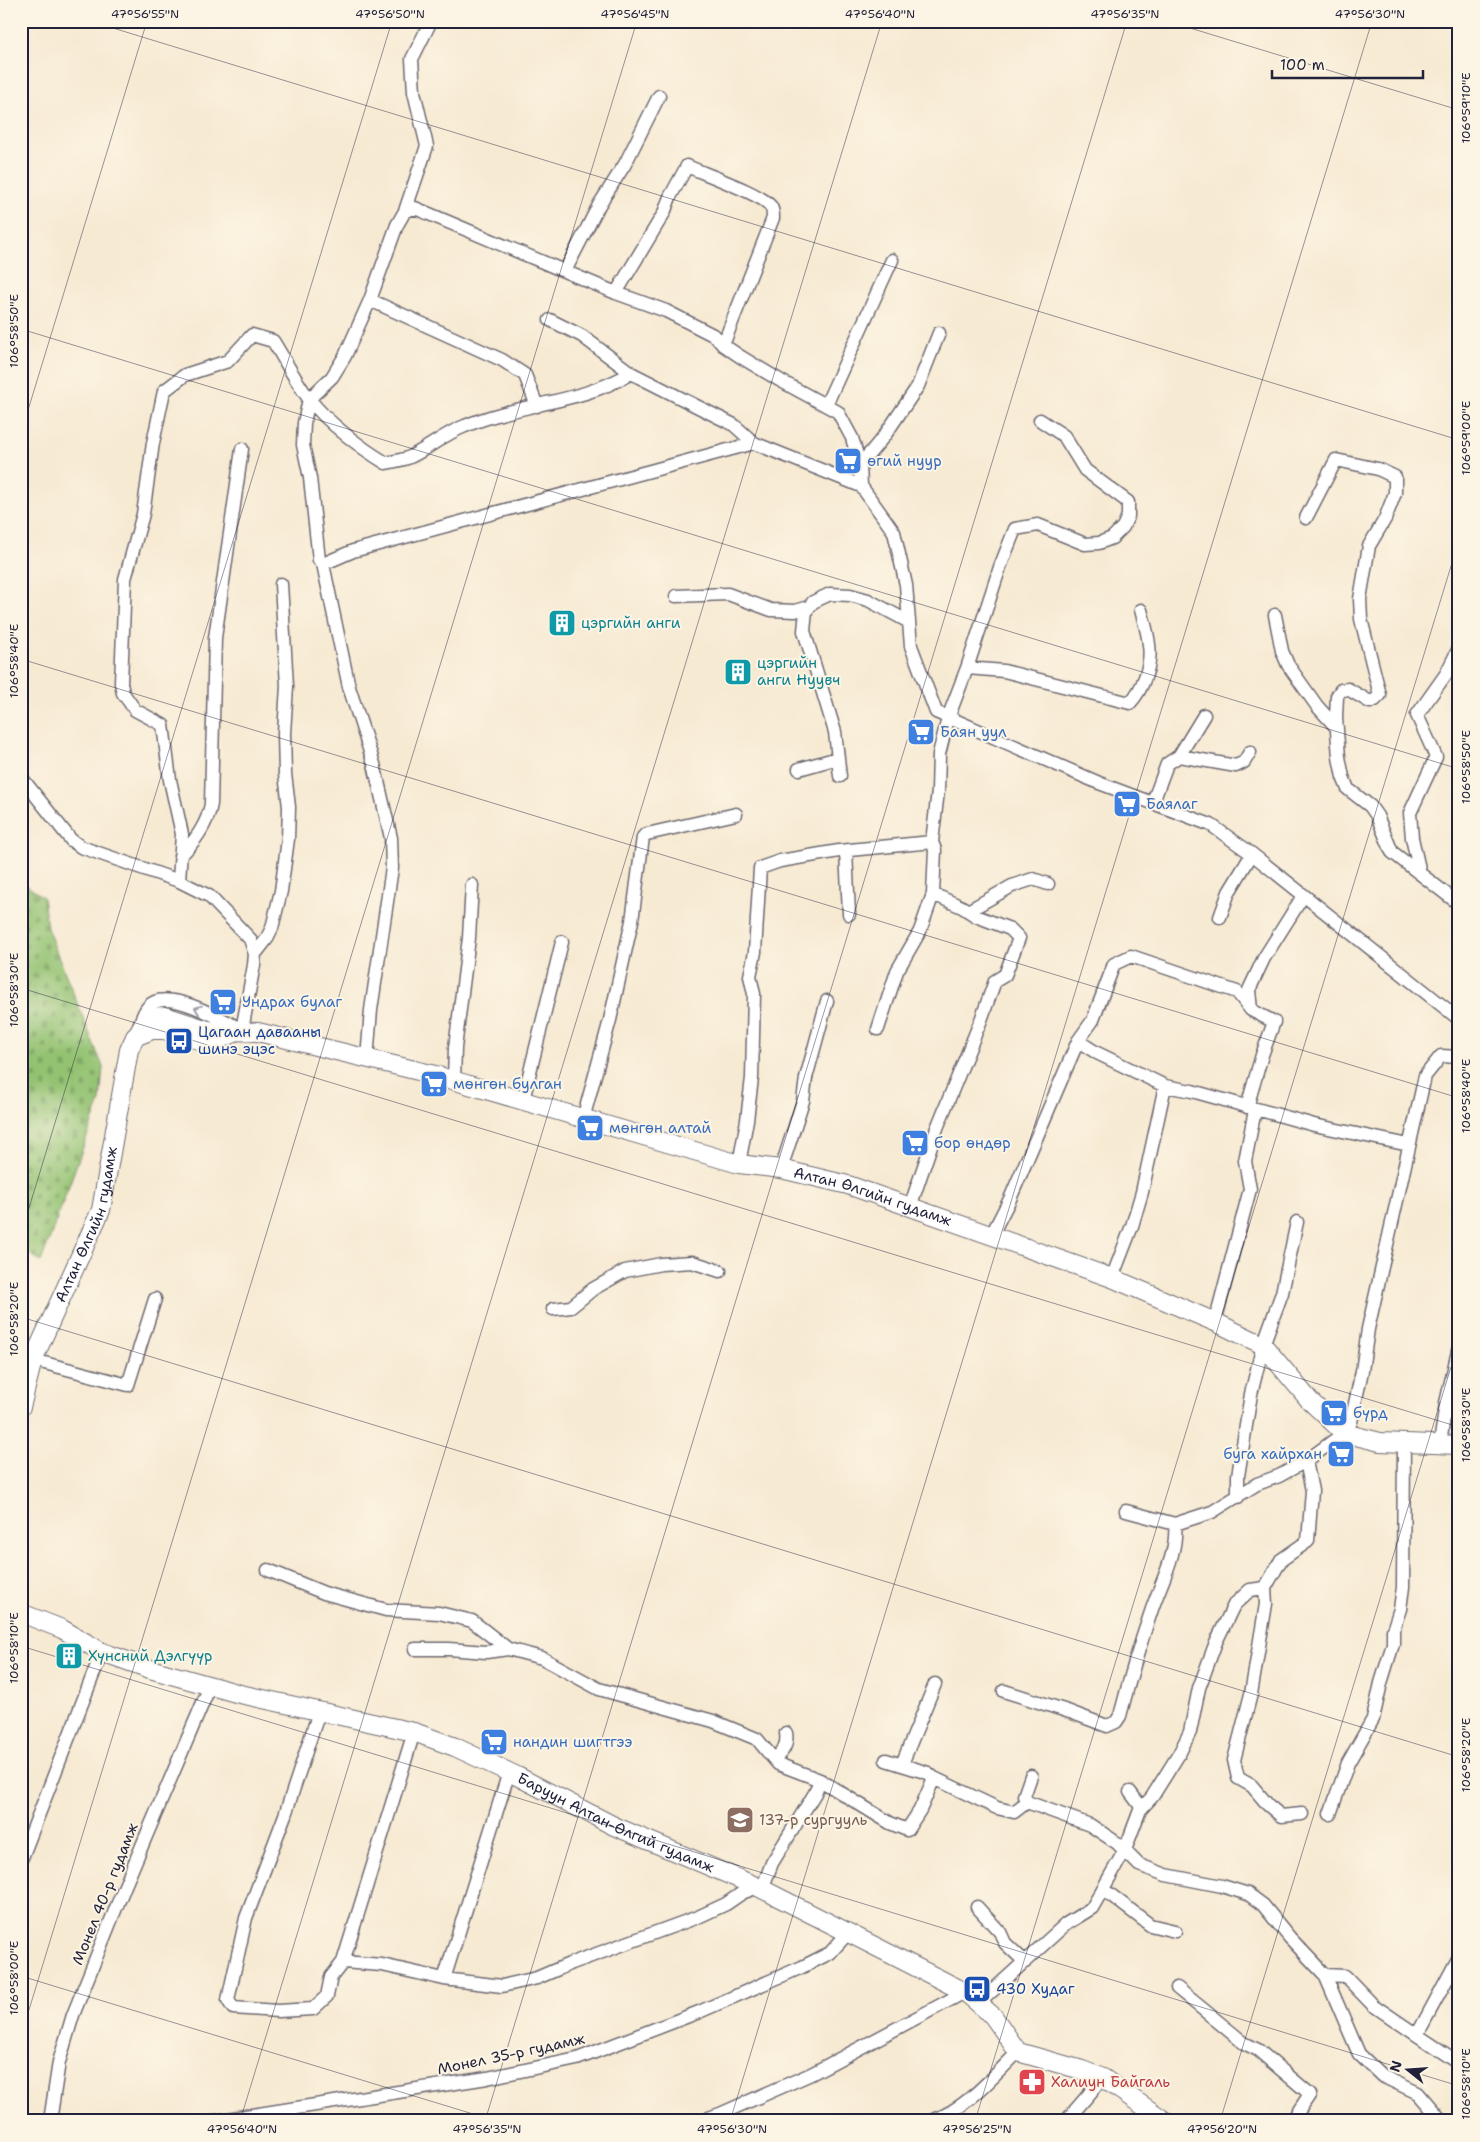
<svg xmlns="http://www.w3.org/2000/svg" width="1480" height="2142" font-family="'Shantell Sans',sans-serif">
<defs>
<pattern id="cemetery-stones" width="16" height="16" patternUnits="userSpaceOnUse" patternTransform="scale(1.25)"><rect width="16" height="16" fill="#93c271"/><path d="M2 7V4a2 2 0 0 1 4 0v3zM10 15v-3a2 2 0 0 1 4 0v3z" fill="#7ea663"/></pattern>
</defs>
<rect width="100%" height="100%" fill="#fcf5e5"/>
<filter id="ink" filterUnits="userSpaceOnUse"><feTurbulence type="fractalNoise" baseFrequency=".02" numOctaves="2"/><feDisplacementMap in="SourceGraphic" scale="10" xChannelSelector="R" yChannelSelector="G"/><feConvolveMatrix kernelMatrix="1 2 1 2 8 2 1 2 1" color-interpolation-filters="sRGB"/></filter>
<filter id="wash" filterUnits="userSpaceOnUse"><feTurbulence type="fractalNoise" baseFrequency=".0096" numOctaves="4" result="noise"/><feDisplacementMap in="SourceGraphic" scale="20" xChannelSelector="R" yChannelSelector="G"/><feGaussianBlur stdDeviation="1.12" result="paint"/><feColorMatrix in="noise" values="0 0 0 0 0 0 0 0 0 0 0 0 0 0 0 0 0 1.4 0 .05"/><feComposite in="paint" operator="in"/></filter>
<g filter="url(#wash)">
<rect width="100%" height="100%" fill="#f7ead3"/>
<path fill="url(#cemetery-stones)" stroke="#5a7256" d="M21,882L43,897L47,928L103,1067L100,1101L41,1262L21,1247Z"/>
</g>
<g filter="url(#ink)">
<g fill="none" stroke-linecap="round" stroke-linejoin="round">
<defs>
<path id="minor" d="M405,211L427,146L414,92L412,59L431,21
M565,271L599,205L625,164L659,96
M616,293L664,213L670,197L687,166C702,173 765,195 771,207C773,210 773,215 773,218L723,345
M370,300L502,360L525,375L537,406
M550,320L582,336L631,373
M826,405L892,260
M860,465L885,435L918,386L939,333
M1306,518L1336,460L1378,469L1395,477V493L1385,519L1369,546L1360,599L1361,619L1380,695L1375,700L1370,702L1348,689L1341,690L1337,696L1336,718L1339,757L1343,777L1348,789L1370,806L1377,816L1392,852L1454,900L1459,901
M323,564L353,551L754,443L861,486
M676,596L728,594L771,610L795,611L809,607
M1275,615L1282,651L1288,665L1317,706L1337,728
M967,668L1000,567L1015,529L1038,525L1085,544L1099,543L1112,538L1123,527L1128,516V502L1085,470L1064,436L1040,420
M1179,756L1236,766L1244,762L1250,752
M799,769L838,758
M840,776L835,732L804,631L806,611L813,602L830,594L850,595L868,600L909,622
M21,777L71,840L81,847L179,881L209,896L250,939L255,954L254,965L242,1030C224,1020 165,986 148,1007C143,1012 141,1022 138,1028
M1153,802L1167,764L1179,756L1204,715
M932,842L938,791L939,754L948,718L967,668L1004,671L1130,703C1143,689 1152,664 1149,645C1148,633 1144,621 1141,610
M846,851L849,914
M180,856C194,843 208,823 211,804L215,638L242,449
M1420,873L1412,838L1410,813L1436,757L1417,715L1446,674L1459,648
M179,881L182,834L170,780L163,725L135,710L123,693L121,683L125,579L143,514L153,443L164,391L185,375L228,361L252,335L273,341C285,360 296,382 310,400C328,423 361,448 386,463C395,461 405,460 412,456C430,447 446,433 465,426C519,403 580,404 631,373L734,425L754,443
M968,911L1012,886L1033,879L1048,884
M1220,917L1229,892L1252,854
M255,954L266,940L272,928L281,891L288,839L289,807L285,774L284,733L287,686L281,584
M1078,1041L1097,1053L1165,1086L1192,1091L1314,1125L1409,1145
M367,1059L371,1010L392,868L391,838L374,764L349,687L323,564L319,560L310,478L303,445L304,423L309,399L332,377L345,356L370,300L397,225L405,211L415,208L616,293L666,311L715,336L723,345L741,357L781,381L838,412L852,438L860,465L861,486L894,532L906,585L911,646L936,712L1099,783L1211,825L1252,854L1459,1019
M454,1080L455,1048L469,938L472,885
M523,1100L562,942
M1247,1107L1262,1055L1274,1022L1251,1010L1249,990L1264,958L1303,896
M583,1119L610,1020L632,921L643,837L647,834L736,814
M739,1164L747,1120L752,1078L754,994L750,976L755,952L760,868L780,861L839,851L932,842L935,850L933,894L920,931L897,971L878,1029
M781,1169L803,1101L806,1078L827,1001
M910,1207L937,1128L981,1020L995,981L1005,975L1019,938L1010,929L976,916L962,907L933,894
M992,1234L1010,1199L1078,1041L1093,1020L1114,964L1131,956L1237,992L1251,1010
M1112,1278L1132,1226L1142,1192L1165,1086
M553,1309L571,1307L593,1289L625,1271L661,1264L692,1262L720,1271
M1215,1322L1250,1189L1245,1161L1255,1110
M33,1360L128,1385L155,1299
M1440,1444L1446,1403L1459,1347
M1238,1497V1476L1251,1394L1263,1345L1282,1293L1297,1222
M1126,1511L1175,1524L1212,1512L1257,1484L1279,1476L1306,1461L1344,1433L1351,1422L1362,1371L1368,1329L1425,1076L1441,1056L1459,1057
M268,1570L324,1593L386,1610L439,1613L472,1621L508,1649
M1265,1588L1266,1604L1251,1694L1234,1760L1238,1778L1252,1786L1268,1805L1281,1816L1302,1814
M415,1649H449L486,1652L508,1649L542,1658L599,1689L713,1721L757,1739L778,1764L820,1780
M1004,1691L1070,1712L1107,1726L1116,1722L1120,1716C1129,1681 1139,1647 1151,1612C1160,1584 1178,1554 1175,1524
M319,1712L285,1815L246,1918L228,2000L233,2008L278,2011L313,2009L327,1996L331,1977L343,1962L382,1965L444,1979L502,1986L537,1978L572,1963L698,1917L726,1904L742,1893L758,1887
M774,1759C783,1752 788,1745 786,1733
M886,1760L928,1773L934,1778L997,1808L1014,1812L1027,1802L1090,1825L1117,1843L1139,1865L1166,1875L1222,1886L1248,1894L1263,1905L1290,1938L1325,1975L1359,2054L1382,2076L1418,2093L1442,2121
M902,1764L935,1684
M1130,1792L1142,1808
M1027,1802L1024,1796L1031,1776
M1330,1814L1348,1763L1373,1719L1381,1683L1393,1644V1630L1400,1609L1403,1587L1404,1443
M21,1860L102,1652
M762,1889L772,1863L815,1793L820,1780L890,1823L907,1830L920,1810L934,1778
M1103,1889L1150,1925L1175,1931
M977,1907L1000,1932L1005,1943L1025,1962
M1459,1957L1417,2035L1459,2063
M343,1962L414,1732
M1325,1975L1345,1976L1373,2005L1417,2035
M444,1979L509,1772
M1177,1988L1244,2043L1258,2050L1310,2094L1292,2121
M979,2003L1066,1924L1092,1908L1125,1850L1140,1810L1152,1797L1179,1754L1190,1732L1199,1688L1216,1642L1234,1605L1250,1590L1265,1588L1281,1560L1308,1541L1312,1491L1306,1461
M50,2121L59,2062L73,2015L124,1888L210,1686
M214,2121L487,2078L577,2059L699,2012L802,1967L830,1953L848,1933
M700,2121L720,2114L811,2074L965,1992
M931,2121C965,2110 993,2077 1018,2052
M1066,2121L1103,2078"/>
<g id="secondary">
<path d="M135,1037L152,1030H164L209,1043L232,1034"/>
<path id="s1" d="M21,1407L33,1360L101,1210L129,1050L135,1037L153,1017L165,1016L208,1030L258,1032L435,1075L739,1164L781,1169L848,1185L1112,1278L1215,1322L1263,1345L1310,1401L1344,1433L1380,1442L1459,1445"/>
<path id="s2" d="M21,1613L62,1629L102,1652L150,1669L240,1694L414,1732L455,1747L517,1776L614,1826L758,1887L965,1992L993,2016L1018,2052L1082,2070L1103,2078L1165,2121"/>
</g>
</defs>
<use href="#minor" stroke="#6d6870" stroke-width="15"/>
<use href="#secondary" stroke="#6d6870" stroke-width="20"/>
<use href="#minor" stroke="#fff" stroke-width="12"/>
<use href="#secondary" stroke="#fff" stroke-width="18"/>
</g>
<defs><path id="oneway-chevron" d="M-2-3.5L2.5 0L-2 3.5" fill="none" stroke-width="1.6" stroke-linecap="round" stroke-linejoin="round" transform="scale(1.25)"/></defs>
<use stroke="#9c9ca7" href="#oneway-chevron" transform="translate(198 1009) rotate(-161)"/>
</g>
<path fill="none" stroke="#22223b" stroke-width="1" stroke-opacity="0.45" d="M90,21L1459,440M1167,21L1459,110M21,329L1459,769M21,433L147,21M21,659L1459,1098M21,988L1459,1427M21,1234L392,21M21,1317L1459,1757M21,1646L1459,2086M21,1976L496,2121M21,2036L637,21M240,2121L882,21M485,2121L1127,21M730,2121L1372,21M975,2121L1459,540M1220,2121L1459,1341"/>
<defs>
<symbol id="supermarket-square" viewBox="-11 -11 22 22"><rect x="-9" y="-9" width="18" height="18" rx="4" fill="#3f7fe0" stroke="#fcf5e5"/><path d="M-6-5.5h2.5l.6 2H6L4.5 2H-2.5L-4.4-4H-6ZM-1.5 3.2a1.3 1.3 0 1 0 .1 0ZM3 3.2a1.3 1.3 0 1 0 .1 0Z" fill="#fff"/></symbol>
<symbol id="building-square" viewBox="-11 -11 22 22"><rect x="-9" y="-9" width="18" height="18" rx="4" fill="#0f9aa8" stroke="#fcf5e5"/><path d="M-4-6H4V6H1V3H-1V6H-4ZM-2.5-4.3h1.7v1.8h-1.7ZM.8-4.3h1.7v1.8H.8ZM-2.5-1h1.7V.8h-1.7ZM.8-1h1.7V.8H.8Z" fill="#fff"/></symbol>
<symbol id="bus-square" viewBox="-11 -11 22 22"><rect x="-9" y="-9" width="18" height="18" rx="4" fill="#1a4fb4" stroke="#fcf5e5"/><path d="M-5-6H5V4H4V6H2V4H-2V6H-4V4H-5ZM-3.5-4V0h7V-4ZM-3.5 1.2v1.5H-2V1.2ZM2 1.2v1.5H3.5V1.2Z" fill="#fff"/></symbol>
<symbol id="school-square" viewBox="-11 -11 22 22"><rect x="-9" y="-9" width="18" height="18" rx="4" fill="#8d6e63" stroke="#fcf5e5"/><path d="M0-5L7-2L0 1L-7-2ZM-4 1L0 2.5L4 1V4Q0 6-4 4Z" fill="#fff"/></symbol>
<symbol id="pharmacy-square" viewBox="-11 -11 22 22"><rect x="-9" y="-9" width="18" height="18" rx="4" fill="#e0444e" stroke="#fcf5e5"/><path d="M-2-6h4v4h4v4h-4v4h-4v-4h-4v-4h4Z" fill="#fff"/></symbol>
</defs>
<g fill-rule="evenodd">
<use href="#supermarket-square" x="832" y="445" width="32" height="32"/>
<use href="#building-square" x="546" y="607" width="32" height="32"/>
<use href="#building-square" x="722" y="656" width="32" height="32"/>
<use href="#supermarket-square" x="905" y="716" width="32" height="32"/>
<use href="#supermarket-square" x="1111" y="788" width="32" height="32"/>
<use href="#supermarket-square" x="207" y="986" width="32" height="32"/>
<use href="#bus-square" x="163" y="1025" width="32" height="32"/>
<use href="#supermarket-square" x="418" y="1068" width="32" height="32"/>
<use href="#supermarket-square" x="574" y="1112" width="32" height="32"/>
<use href="#supermarket-square" x="899" y="1127" width="32" height="32"/>
<use href="#supermarket-square" x="1318" y="1397" width="32" height="32"/>
<use href="#supermarket-square" x="1325" y="1438" width="32" height="32"/>
<use href="#building-square" x="53" y="1640" width="32" height="32"/>
<use href="#supermarket-square" x="478" y="1726" width="32" height="32"/>
<use href="#school-square" x="724" y="1804" width="32" height="32"/>
<use href="#bus-square" x="961" y="1973" width="32" height="32"/>
<use href="#pharmacy-square" x="1016" y="2066" width="32" height="32"/>
</g>
<g text-anchor="middle" stroke-width="4" stroke-linejoin="round" paint-order="stroke">
<g font-size="15" fill="#366cbe" stroke="#fcf5e5" text-anchor="start">
<text x="867" y="466">өгий нуур</text>
<text x="940" y="737">Баян уул</text>
<text x="1146" y="809">Баялаг</text>
<text x="242" y="1007">Ундрах булаг</text>
<text x="453" y="1089">мөнгөн булган</text>
<text x="609" y="1133">мөнгөн алтай</text>
<text x="934" y="1148">бор өндөр</text>
<text x="1353" y="1418">бүрд</text>
<text x="1322" y="1459" text-anchor="end">буга хайрхан</text>
<text x="513" y="1747">нандин шигтгээ</text>
</g>
<g font-size="15" fill="#0d838f" stroke="#fcf5e5" text-anchor="start">
<text x="581" y="628">цэргийн анги</text>
<text x="757" y="668">цэргийн<tspan x="757" dy="17">анги Нуувч</tspan></text>
<text x="88" y="1661">Хүнсний Дэлгүүр</text>
</g>
<g font-size="15" fill="#164399" stroke="#fcf5e5" text-anchor="start">
<text x="198" y="1037">Цагаан давааны<tspan x="198" dy="17">шинэ эцэс</tspan></text>
<text x="996" y="1994">430 Худаг</text>
</g>
<g font-size="15" fill="#22223b" stroke="#fcf5e5">
<text dy="5" stroke="none"><textPath href="#s1" startOffset="1161">Алтан Өлгийн гудамж</textPath></text>
<text dy="5" stroke="none"><textPath href="#s1" startOffset="195">Алтан Өлгийн гудамж</textPath></text>
<text dy="5" stroke="none"><textPath href="#s2" startOffset="634">Баруун Алтан-Өлгий гудамж</textPath></text>
<text transform="translate(105 1894) rotate(-68)" y="5">Монел 40-р гудамж</text>
<text transform="translate(511 2054) rotate(-12)" y="5">Монел 35-р гудамж</text>
</g>
<g font-size="15" fill="#785e54" stroke="#fcf5e5" text-anchor="start">
<text x="759" y="1825">137-р сургууль</text>
</g>
<g font-size="15" fill="#be3a42" stroke="#fcf5e5" text-anchor="start">
<text x="1051" y="2087">Халиун Байгаль</text>
</g>
</g>
<rect width="1480" height="2142" fill="none" stroke="#fcf5e5" stroke-width="55"/>
<g transform="translate(1408 2070) rotate(287)" stroke="#fcf5e5" stroke-width="4" paint-order="stroke">
<path d="M0-4L9 19L0 12L-9 19Z" fill="#22223b"/>
<text y="-8" font-size="14" font-weight="bold" text-anchor="middle" fill="#22223b">N</text>
</g>
<path d="M1272 70v8h151v-8" fill="none" stroke="#22223b" stroke-width="2.5"/>
<text x="1280" y="70" font-size="15" fill="#22223b" stroke="#fcf5e5" stroke-width="4" paint-order="stroke">100 m</text>
<rect x="28" y="28" width="1424" height="2086" fill="none" stroke="#22223b" stroke-width="2"/>
<g font-size="12" text-anchor="middle" fill="#22223b">
<text x="145" y="18">47°56'55"N</text>
<text x="390" y="18">47°56'50"N</text>
<text x="635" y="18">47°56'45"N</text>
<text x="880" y="18">47°56'40"N</text>
<text x="1125" y="18">47°56'35"N</text>
<text x="1370" y="18">47°56'30"N</text>
<text transform="translate(1466 108) rotate(-90)" y="4">106°59'10"E</text>
<text transform="translate(14 331) rotate(-90)" y="4">106°58'50"E</text>
<text transform="translate(1466 438) rotate(-90)" y="4">106°59'00"E</text>
<text transform="translate(14 661) rotate(-90)" y="4">106°58'40"E</text>
<text transform="translate(1466 767) rotate(-90)" y="4">106°58'50"E</text>
<text transform="translate(14 990) rotate(-90)" y="4">106°58'30"E</text>
<text transform="translate(1466 1096) rotate(-90)" y="4">106°58'40"E</text>
<text transform="translate(14 1319) rotate(-90)" y="4">106°58'20"E</text>
<text transform="translate(1466 1425) rotate(-90)" y="4">106°58'30"E</text>
<text transform="translate(14 1648) rotate(-90)" y="4">106°58'10"E</text>
<text transform="translate(1466 1755) rotate(-90)" y="4">106°58'20"E</text>
<text transform="translate(14 1978) rotate(-90)" y="4">106°58'00"E</text>
<text transform="translate(1466 2084) rotate(-90)" y="4">106°58'10"E</text>
<text x="242" y="2133">47°56'40"N</text>
<text x="487" y="2133">47°56'35"N</text>
<text x="732" y="2133">47°56'30"N</text>
<text x="977" y="2133">47°56'25"N</text>
<text x="1222" y="2133">47°56'20"N</text>
</g>
</svg>
